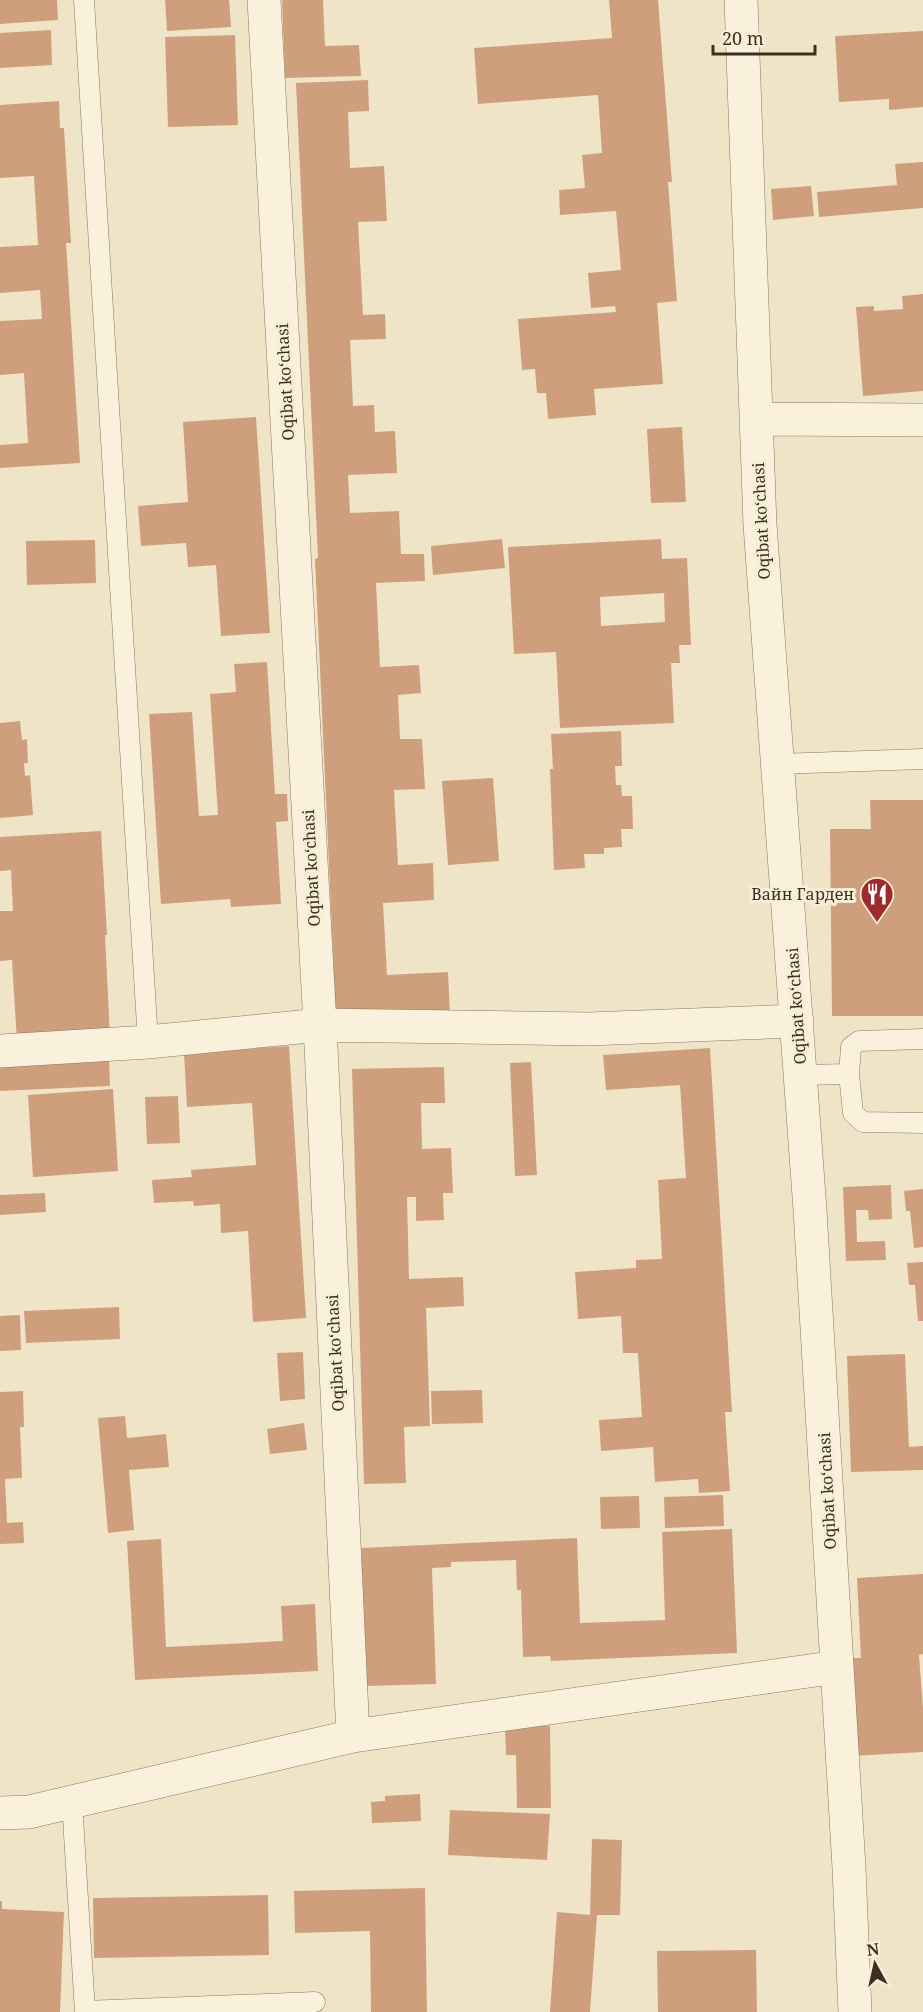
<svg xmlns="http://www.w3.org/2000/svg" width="923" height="2012" font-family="'Noto Serif',serif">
<rect width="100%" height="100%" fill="#f0e4c8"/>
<path fill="#cf9f7d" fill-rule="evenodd" d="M0,0H57L58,20L0,24Z
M165,0H229L231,27L167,31Z
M282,0H323L325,46L359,45L361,76L285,78Z
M609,0H658L672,182H668L677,301L657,303L663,384L594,389L596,415L548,419L546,393H537L535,369L522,370L518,319L616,312L615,306L591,308L588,273L621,270L616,211L560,215L559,190L585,188L582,155L602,153L598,95L478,104L474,48L612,38Z
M51,30L52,65L0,68V33Z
M923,31V107L889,110V99L839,102L835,36Z
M235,35L238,125L168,127L165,37Z
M368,80L369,111L348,112L350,168L384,166L387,221L358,222L363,315L385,314L386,339L350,340L353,406L374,405L375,432L395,431L397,473L348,475L350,513L399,511L401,554H424L425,581L376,583L380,667L419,665L421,693L398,695L400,739H422L425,789L394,790L398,865L433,863L434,900L383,903L387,975L448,972L450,1014L336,1019L315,559L318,558L296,83Z
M59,101L60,128H64L71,243H66L80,463L0,468V445L28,443L24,373L0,375V321L42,319L40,290L0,293V247L38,245L34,176L0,178V105Z
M923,162V208L819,217L817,192L897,185L895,164Z
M811,186L814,216L773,220L771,189Z
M923,294V391L863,396L856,307L874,306V311L903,309L902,296Z
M256,417L270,633L221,636L216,565L188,567L186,543L141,546L138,506L188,502L183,422Z
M682,427L686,502L651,503L647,429Z
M502,539L505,568L433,575L431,546Z
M661,539L662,559L687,558L691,645H679L680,663H671L674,723L560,728L556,652L514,654L508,547ZM664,593L665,622L601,626L600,597Z
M95,540L96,583L27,585L26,541Z
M267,662L275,794H287L288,821L276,822L281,904L231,907L230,899L161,904L149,714L192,712L199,816L218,815L210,694L236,692L234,664Z
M20,721L22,740L27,739L28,763H24L25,776L30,775L33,815L0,818V723Z
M621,731L622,766H615L616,785H621L622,796H632L633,829H621L622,847L604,848V854H584L585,868L554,870L550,769H553L551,734Z
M493,778L499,861L448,865L442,781Z
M870,800H923V1016H832L830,829H871Z
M101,831L107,935H105L110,1036L17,1042L12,960L0,961V911H13L11,870L0,871V837Z
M289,1046L306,1318L253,1322L248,1231L221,1233L220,1204L194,1206L193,1201L154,1203L152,1180L192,1177L191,1170L256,1165L252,1103L187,1107L184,1053Z
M710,1048L732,1412H725L730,1491L699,1493L698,1479L655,1482L653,1447L601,1451L599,1420L642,1417L638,1353H623L621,1316L578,1319L575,1272L636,1268V1260L662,1259L658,1180L686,1178L680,1085L606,1090L603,1055Z
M109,1059L110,1086L0,1091V1064Z
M531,1062L537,1175L515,1176L510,1063Z
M444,1067L445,1103H421L422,1149L451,1148L453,1193H443L444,1220L416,1221V1197H407L409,1279L463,1277L464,1306L426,1308L430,1426L404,1427L406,1483L364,1484L352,1069Z
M113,1089L118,1171L33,1177L28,1095Z
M178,1096L180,1143L147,1144L145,1097Z
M891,1185L892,1219L869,1220L868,1210H856L857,1242L885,1241L886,1260L846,1261L843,1187Z
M923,1189V1247L914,1248L910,1211H906L904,1191Z
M45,1193L46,1212L0,1215V1195Z
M923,1262V1321H918L915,1285H909L907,1263Z
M119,1307L120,1339L26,1343L24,1311Z
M20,1315L21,1350L0,1351V1316Z
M303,1352L305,1399L280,1401L277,1353Z
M905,1354L909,1447L923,1446V1470L851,1472L847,1356Z
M482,1390L483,1423L432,1424L431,1391Z
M23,1391L24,1427H20L22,1478L5,1479L7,1523L23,1522L24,1543L0,1544V1392Z
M125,1416L127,1438L166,1434L169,1467L129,1470L134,1530L108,1533L98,1418Z
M304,1423L307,1450L270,1454L267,1429Z
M723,1495L724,1526L665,1528L664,1497Z
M639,1496L640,1528L601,1529L600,1497Z
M732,1529L737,1653L551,1661L550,1656L523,1657L521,1590H517L516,1560L451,1562V1567L432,1568L436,1684L367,1686L361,1548L577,1538L580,1623L665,1620L662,1532Z
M161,1539L166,1647L283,1641L281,1606L315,1604L318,1671L135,1680L127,1541Z
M923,1574V1654L919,1655L923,1708V1752L852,1756L847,1658H861L857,1578Z
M505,1726H550L551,1808H517L516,1755H506Z
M420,1794L421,1821L372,1823L371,1802L385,1801V1796Z
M450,1810L550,1814L547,1860L448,1855Z
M592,1839L622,1840L620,1915H597L590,2012H550L557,1912L590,1915Z
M425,1888L427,2012H371L370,1931L295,1933L294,1891Z
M268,1895L269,1955L94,1958L93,1898Z
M0,1901H2V1909L64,1912L60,2012H0Z
M756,1950L757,2012H658L657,1951Z"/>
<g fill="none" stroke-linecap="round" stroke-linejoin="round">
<defs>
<path id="lane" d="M84,0L148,1042
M778,764L923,759
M849,1074L851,1047L859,1041L923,1039
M801,1075L849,1074L853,1113L863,1122L923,1123
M72,1802L85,2012
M85,2011L315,2002"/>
<path id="street" d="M264,0L320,1025L353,1736
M741,0L760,525L810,1210L849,1868L855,2012
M756,419L923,420
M0,1051L148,1042L320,1025L589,1029L797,1021
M0,1813L29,1812L353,1736L837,1667"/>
</defs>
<use href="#lane" stroke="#8d765c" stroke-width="21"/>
<use href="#street" stroke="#8d765c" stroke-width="34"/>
<use href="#lane" stroke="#faf1dc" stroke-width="20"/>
<use href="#street" stroke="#faf1dc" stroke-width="33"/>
</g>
<defs>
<symbol id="restaurant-pin" viewBox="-11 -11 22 30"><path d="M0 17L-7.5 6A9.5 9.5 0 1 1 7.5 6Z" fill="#9e2a2b" stroke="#f7eed8"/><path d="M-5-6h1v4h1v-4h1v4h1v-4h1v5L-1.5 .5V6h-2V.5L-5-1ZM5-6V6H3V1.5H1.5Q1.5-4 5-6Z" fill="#fff"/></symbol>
</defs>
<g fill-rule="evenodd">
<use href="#restaurant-pin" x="858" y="875" width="38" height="52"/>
</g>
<g text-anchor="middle" stroke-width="6" stroke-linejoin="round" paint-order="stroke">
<g font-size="16" fill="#3d2e20" stroke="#f7eed8">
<text transform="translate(285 382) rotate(-93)" y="6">Oqibat koʻchasi</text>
<text transform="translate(761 521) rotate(-93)" y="6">Oqibat koʻchasi</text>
<text transform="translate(311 868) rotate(-93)" y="6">Oqibat koʻchasi</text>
<text transform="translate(796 1006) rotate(-94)" y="6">Oqibat koʻchasi</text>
<text transform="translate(335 1353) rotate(-93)" y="6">Oqibat koʻchasi</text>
<text transform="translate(827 1491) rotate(-93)" y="6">Oqibat koʻchasi</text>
</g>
<g font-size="16" fill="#3d2e20" stroke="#f7eed8" text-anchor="end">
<text x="854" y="900">Вайн Гарден</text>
</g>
</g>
<g transform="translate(875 1964) rotate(352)" stroke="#f7eed8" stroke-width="4.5" paint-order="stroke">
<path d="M0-4.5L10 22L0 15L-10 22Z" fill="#3d2e20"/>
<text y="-9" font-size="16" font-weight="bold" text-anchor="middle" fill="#3d2e20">N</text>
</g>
<path d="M713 45v9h102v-9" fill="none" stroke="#3d2e20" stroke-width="3"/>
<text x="722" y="45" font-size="18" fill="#3d2e20" stroke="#f7eed8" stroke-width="4.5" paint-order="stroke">20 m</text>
</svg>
